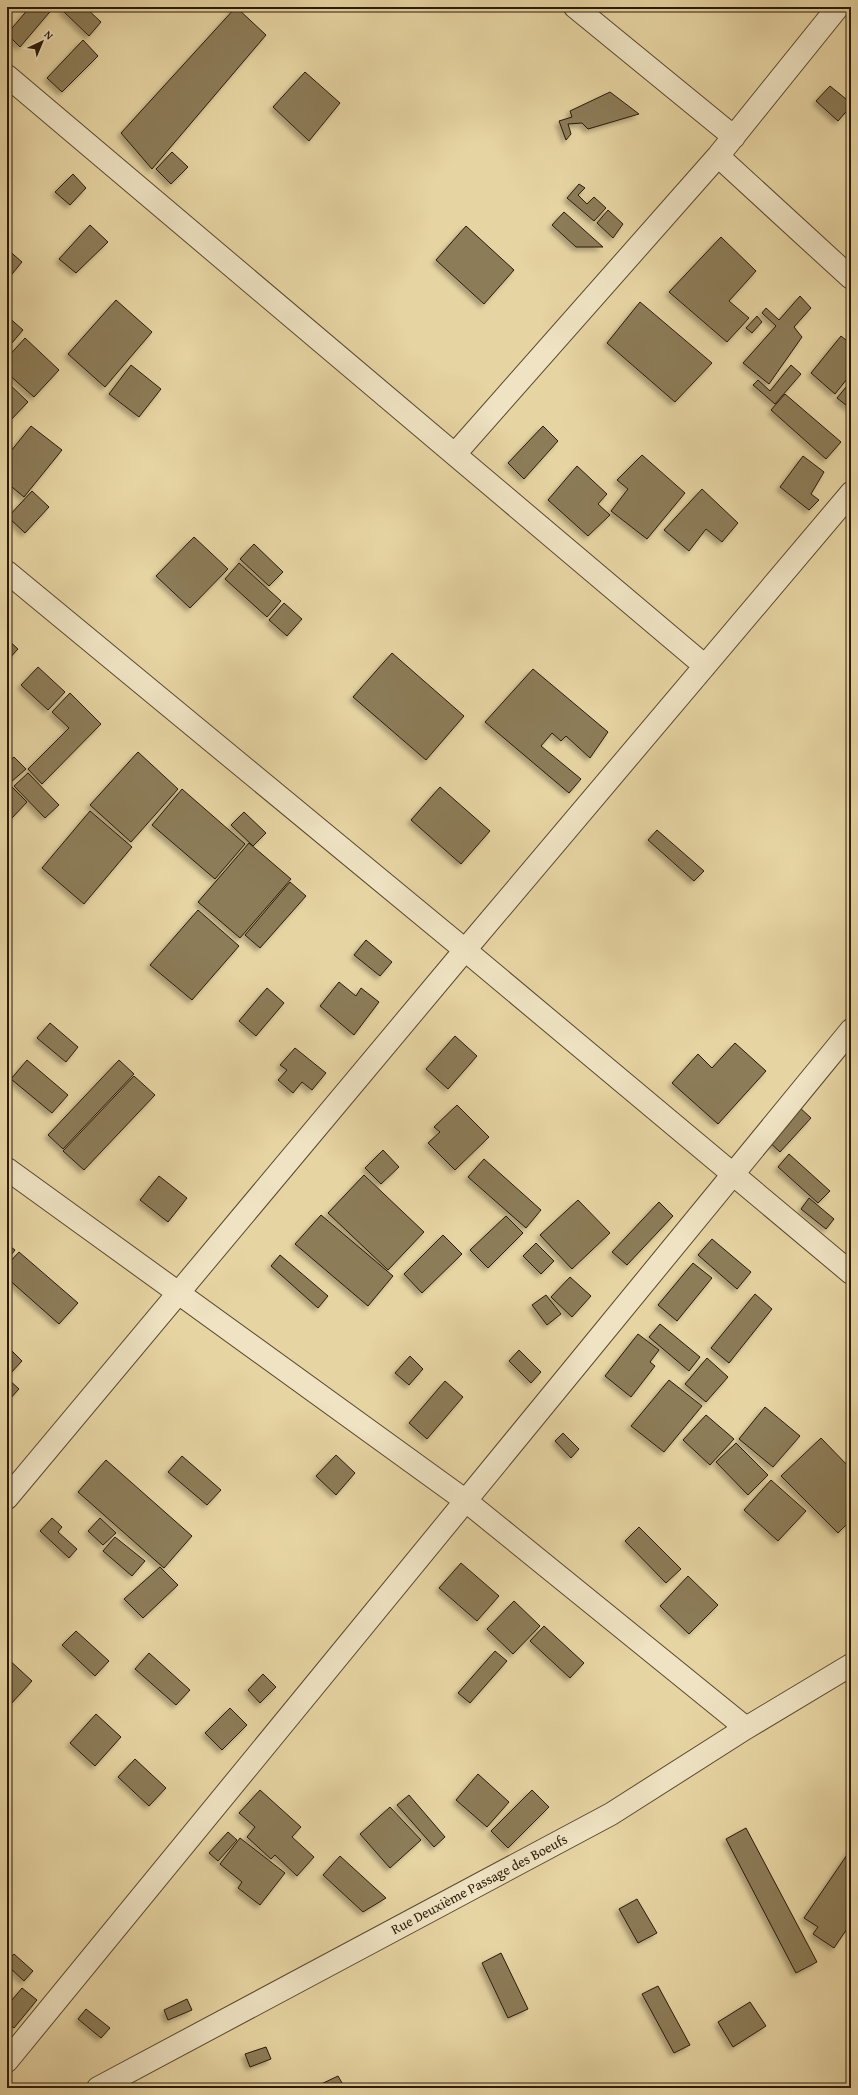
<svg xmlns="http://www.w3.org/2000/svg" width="858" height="2095" font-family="'Gentium Book Plus',serif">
<defs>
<filter id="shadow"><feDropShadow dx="-3.5" dy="3.5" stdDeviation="2" flood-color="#0004"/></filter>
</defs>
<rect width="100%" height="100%" fill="#e6d4a2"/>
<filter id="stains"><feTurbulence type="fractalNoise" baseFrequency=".005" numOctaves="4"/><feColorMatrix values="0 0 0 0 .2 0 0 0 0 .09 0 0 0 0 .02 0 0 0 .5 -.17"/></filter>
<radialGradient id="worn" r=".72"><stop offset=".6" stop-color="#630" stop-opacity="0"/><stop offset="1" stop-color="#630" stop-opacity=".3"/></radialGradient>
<path fill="#8c7b58" stroke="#2b1a07" filter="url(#shadow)" d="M30,7H54L20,47L7,34Z
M65,7H85L101,22L89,36L62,10Z
M236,7L266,35L152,169L121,133Z
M83,40L98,56L62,92L47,78Z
M305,72L340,103L309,141L273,107Z
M830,86L851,103V106L838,121L816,101Z
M610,92L639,114L588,129L582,123L568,124L571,134L566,140L559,121L572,117L570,111Z
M172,152L188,167L171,184L156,169Z
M73,174L86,188L70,205L55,192Z
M579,184L585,188L578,195L587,204L594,197L606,208L594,221L567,198Z
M608,210L623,224L613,238L597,223Z
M564,212L603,247H576L552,225Z
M90,225L108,242L76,273L59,259Z
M466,226L514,270L484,304L436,260Z
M721,237L756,271L729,301L749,318L727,342L669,292Z
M7,249L22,262L7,280Z
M800,296L811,308L794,327L802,337L769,384L743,363L776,326L762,313L766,308L779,320Z
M116,300L152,332L105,387L68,354Z
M640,302L712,363L675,402L607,343Z
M7,316L23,330L11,344L7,340Z
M757,316L762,322L752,333L746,328Z
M841,336L851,344V374L835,394L811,373Z
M25,338L59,370L34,397L7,373V358Z
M131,365L161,389L139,417L109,394Z
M791,365L801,374L775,404L753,385L758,380L770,391Z
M851,381V409L837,398Z
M7,382L28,402L7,424Z
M785,394L841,442L826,459L771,410Z
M31,426L62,450L24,497L7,483V456Z
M543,426L558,441L524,479L508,463Z
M642,455L685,493L647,539L611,511L628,489L617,480Z
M803,456L824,472L811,494L819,500L809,510L780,487Z
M577,466L607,494L598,504L610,515L588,536L548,500Z
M702,489L738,523L722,542L706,529L689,551L664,530Z
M32,491L49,507L25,533L8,517Z
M194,537L228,569L190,608L156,576Z
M254,544L283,572L269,586L240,559Z
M239,563L281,601L267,617L225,579Z
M284,603L302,619L287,636L269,620Z
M7,639L18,649L7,661Z
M392,653L464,716L426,760L353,697Z
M38,667L65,692L48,710L21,685Z
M533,669L608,732L590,758L566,736L561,741L552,733L541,746L581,779L569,793L485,722Z
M70,693L101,724L42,784L28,769L69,728L52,712Z
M138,752L178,789L131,842L90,805Z
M14,757L26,769L11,782L7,777V763Z
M28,773L59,805L45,818L14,786Z
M12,787L27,802L12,818L7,814V792Z
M440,787L490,831L461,864L411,820Z
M182,789L245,844L215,879L152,825Z
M90,811L132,847L84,904L42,868Z
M244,812L266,833L253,846L231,825Z
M657,830L704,871L694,881L648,840Z
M249,843L291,879L240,938L198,902Z
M290,882L306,896L260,948L245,935Z
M198,910L239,946L192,1000L150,965Z
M366,940L392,962L380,976L354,955Z
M339,982L356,996L361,988L379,1002L354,1035L320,1006Z
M267,988L284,1003L256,1036L239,1021Z
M50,1023L78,1047L66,1062L37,1038Z
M455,1036L477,1056L448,1089L426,1069Z
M735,1043L766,1071L718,1124L672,1083L698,1054L712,1068Z
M295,1048L326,1073L312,1090L302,1082L293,1093L278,1080L287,1070L280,1065Z
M27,1060L68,1095L52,1113L11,1079Z
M119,1060L134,1074L63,1149L48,1135Z
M134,1076L155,1095L84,1170L63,1151Z
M457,1105L489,1137L455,1170L428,1143L440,1132L434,1127Z
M798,1106L811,1118L780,1152L767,1140Z
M383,1150L399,1167L381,1184L365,1168Z
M789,1154L830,1191L818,1203L778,1167Z
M484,1159L541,1210L526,1228L468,1177Z
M364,1175L424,1232L388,1270L328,1213Z
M159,1176L187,1198L168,1222L140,1200Z
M809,1198L834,1219L826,1229L801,1209Z
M578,1200L610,1233L572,1269L540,1235Z
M659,1202L673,1216L627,1265L612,1252Z
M321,1215L393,1276L368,1306L295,1244Z
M506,1216L523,1233L488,1268L470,1250Z
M443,1235L462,1254L422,1293L404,1274Z
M712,1239L751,1272L737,1289L698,1255Z
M536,1243L554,1261L541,1274L523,1256Z
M7,1244L15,1250L7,1260Z
M19,1252L78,1303L59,1324L7,1278V1265Z
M280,1255L328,1296L318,1308L271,1266Z
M693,1263L712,1278L677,1321L658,1305Z
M570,1277L591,1296L572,1317L551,1297Z
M755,1294L772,1309L729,1363L711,1348Z
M546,1295L561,1314L547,1325L532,1305Z
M660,1324L700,1357L689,1371L649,1337Z
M638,1334L659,1350L650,1362L655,1366L631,1397L605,1376Z
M7,1346L22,1361L9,1375L7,1373Z
M519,1350L541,1372L531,1383L509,1361Z
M410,1356L423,1369L409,1385L395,1373Z
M707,1358L728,1377L706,1402L685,1384Z
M7,1378L19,1389L7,1402Z
M669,1380L702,1406L664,1452L631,1426Z
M445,1381L463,1397L427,1439L409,1423Z
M765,1407L800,1436L773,1467L739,1439Z
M706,1415L734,1439L710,1465L683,1440Z
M563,1433L579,1449L571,1458L555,1441Z
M821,1438L851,1469V1520L838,1533L781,1476Z
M736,1443L768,1475L748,1495L716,1462Z
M336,1455L355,1473L336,1495L316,1476Z
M182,1456L221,1490L207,1505L168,1472Z
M106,1460L192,1536L164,1568L78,1492Z
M771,1480L806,1511L778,1541L744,1510Z
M52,1518L62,1527L58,1532L77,1549L69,1558L40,1531Z
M100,1518L116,1533L103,1545L88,1531Z
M639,1527L681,1569L666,1583L625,1541Z
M115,1537L145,1561L132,1576L103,1551Z
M461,1563L499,1596L477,1621L439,1588Z
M160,1567L178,1585L143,1618L124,1599Z
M688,1576L718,1605L689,1634L660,1606Z
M514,1601L540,1626L513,1654L487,1629Z
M544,1626L584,1663L570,1678L530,1641Z
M76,1631L109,1661L95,1676L62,1645Z
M495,1651L507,1661L470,1703L458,1693Z
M149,1653L190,1690L176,1705L135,1669Z
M7,1658L32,1681L10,1705L7,1702Z
M263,1674L276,1687L260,1703L248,1690Z
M230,1708L247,1725L222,1750L205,1733Z
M96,1714L121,1737L95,1766L70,1743Z
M135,1759L166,1788L149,1806L118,1777Z
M478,1774L509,1802L487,1827L456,1800Z
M260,1790L301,1827L292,1837L314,1857L297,1876L275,1855L271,1859L247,1837L255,1827L239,1813Z
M532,1790L549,1807L508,1848L491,1831Z
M409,1795L445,1837L434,1847L397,1805Z
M390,1807L421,1840L390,1868L360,1834Z
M746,1828L817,1962L796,1973L726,1839Z
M228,1832L237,1840L218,1861L209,1853Z
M240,1838L285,1873L260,1905L238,1888L242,1882L220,1864Z
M851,1849V1923L834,1948L813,1934L818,1927L804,1918Z
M340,1856L386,1898L363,1912L323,1875Z
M637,1899L657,1933L638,1943L619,1909Z
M7,1935L12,1940L7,1945Z
M501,1953L528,2009L508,2018L482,1963Z
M14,1954L33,1971L24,1981L7,1965V1961Z
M658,1986L690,2045L674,2053L642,1994Z
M22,1988L37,2000L14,2028L7,2022V2006Z
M187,1999L192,2010L168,2020L164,2010Z
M750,2002L766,2026L733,2047L718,2022Z
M86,2009L110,2028L101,2038L78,2019Z
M266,2047L271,2059L250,2067L245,2054Z
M338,2076L345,2088L315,2087Z"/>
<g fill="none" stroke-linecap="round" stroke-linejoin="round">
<defs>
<path id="street" d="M575,7L734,137
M7,76L705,666
M718,156L851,278
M455,454L718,156L838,7
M7,572L465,950L851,1273
M7,1169L466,1501L746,1728
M7,1498L465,950L851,493
M7,2061L851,1030
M98,2088L611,1814L746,1728L851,1665"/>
</defs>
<use href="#street" stroke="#5a482e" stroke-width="24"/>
<use href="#street" stroke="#efe3c3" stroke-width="22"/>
</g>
<g text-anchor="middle" stroke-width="3" stroke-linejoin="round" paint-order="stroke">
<g font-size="14" fill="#2b1a07" stroke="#efe3c3">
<text transform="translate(479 1884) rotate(-28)" y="5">Rue Deuxième Passage des Boeufs</text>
</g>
</g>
<rect width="858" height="2095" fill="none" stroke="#e6d4a2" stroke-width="24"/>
<rect x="8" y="8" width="842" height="2079" fill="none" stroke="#2b1a07" stroke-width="2"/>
<rect x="12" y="12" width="834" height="2071" fill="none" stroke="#2b1a07"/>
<g transform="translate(42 42) rotate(44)" stroke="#efe3c3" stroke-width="3" paint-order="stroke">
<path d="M0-3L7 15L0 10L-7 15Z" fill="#2b1a07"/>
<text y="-6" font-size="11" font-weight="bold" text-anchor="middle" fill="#2b1a07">N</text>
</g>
<rect width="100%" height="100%" filter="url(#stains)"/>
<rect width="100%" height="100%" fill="url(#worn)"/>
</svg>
